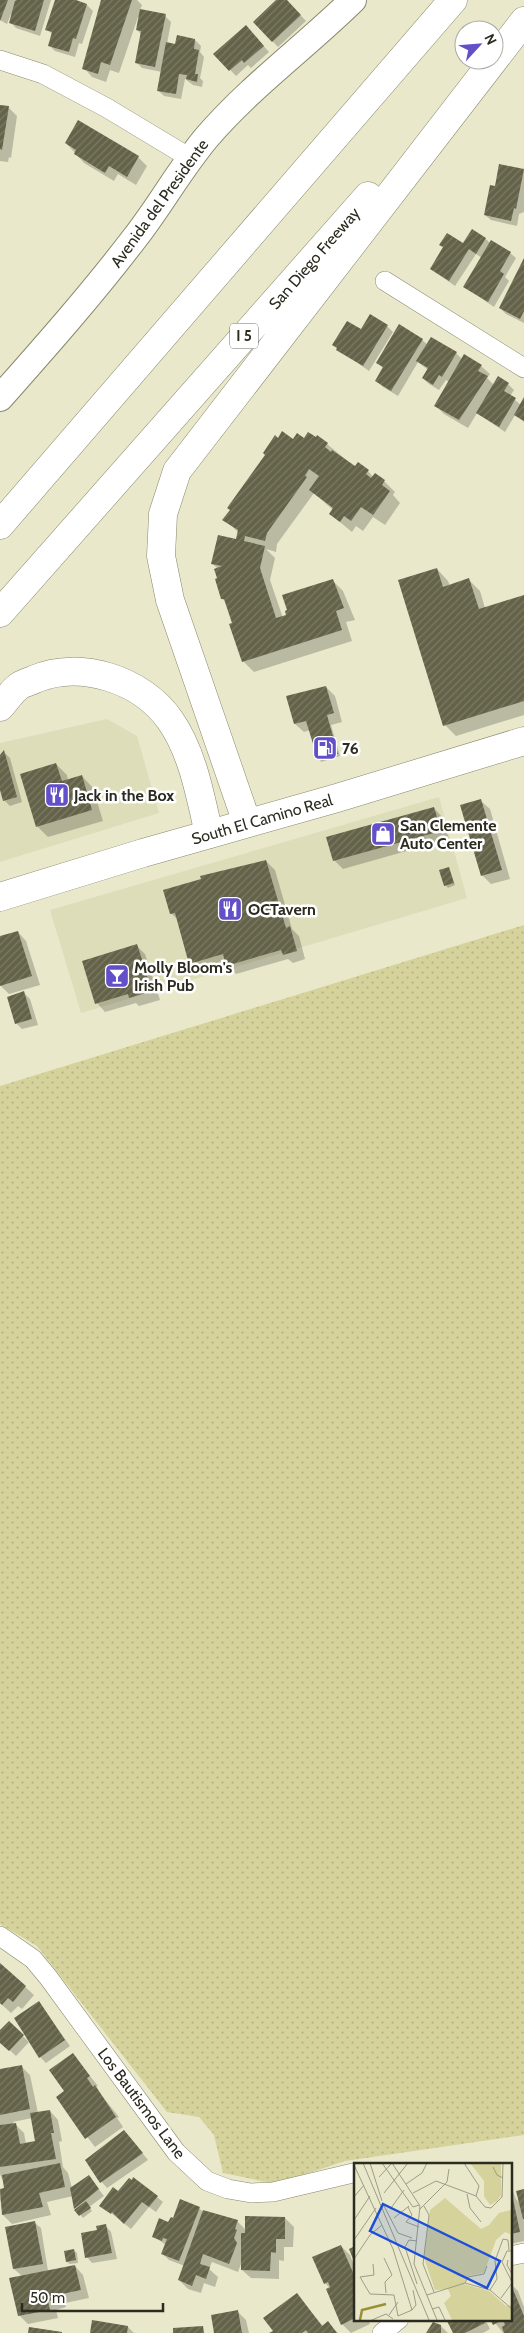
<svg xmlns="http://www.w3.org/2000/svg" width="524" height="2333" font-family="Cabin,sans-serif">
<defs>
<pattern id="grass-dots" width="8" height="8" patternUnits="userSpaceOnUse" patternTransform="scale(1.25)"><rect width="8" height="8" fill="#d5d29b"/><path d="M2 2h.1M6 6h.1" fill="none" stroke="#b7b485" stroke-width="1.8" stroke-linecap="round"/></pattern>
<pattern id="building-hatch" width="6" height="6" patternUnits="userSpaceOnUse" patternTransform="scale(1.25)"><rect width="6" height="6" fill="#646349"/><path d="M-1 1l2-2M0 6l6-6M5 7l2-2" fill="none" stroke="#7b7a66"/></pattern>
</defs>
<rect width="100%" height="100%" fill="#e9e8cb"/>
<path fill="#deddb9" d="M107,719L137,736L159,813L0,862V743Z
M439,797L467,898L81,1013L50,910Z"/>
<path fill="url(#grass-dots)" d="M524,925V2135L345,2161L276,2184L223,2173L214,2135L199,2117L167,2112L37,1946L0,1924V1086Z"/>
<path fill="#0003" fill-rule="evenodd" d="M0,0H51L40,36L16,28L10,22L13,14H11L7,24L0,20Z
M56,0H72L87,5L93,11L82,44L79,43L75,57L55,51L49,45L53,35L47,29Z
M103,0H137L142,5L140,10L165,16L171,22L167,44L176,46L195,40L201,46L200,52L204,57L200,78L203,81L202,87L193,85L185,79L181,99L164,96L158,90L162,72L142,68L136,62L142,35L137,30L140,17H138L119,73L110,70L106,82L92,77L84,68Z
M277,0H286L306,21L278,47L254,22Z
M251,32L269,52L251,68L248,65L236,76L215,54Z
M0,103V106L8,107L17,116L11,158L9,157L8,162L0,161Z
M66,143L138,157L147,166L136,185L118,174L114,181L84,163Z
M500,166L524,171V212L519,214L517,226L491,220L485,215L496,187Z
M486,239L490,243L510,253L516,258L505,277L509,281L494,307L465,287L482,258L476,254L455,286L431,269L444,248Z
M524,262V323L506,314L500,308Z
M387,326L393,332L369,371L338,349L361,331Z
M422,340L428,345L456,353L462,359L481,366L490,374L487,378L494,385L508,384L514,390L510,396L521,405L524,400V422L515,415L505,432L477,413L468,428L444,414L435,405L449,382L446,380L439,390L429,384L423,378L428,370L418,362L398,396L383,387L377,381L384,369L378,363Z
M278,439L304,440L327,444L356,468L368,471L373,477L384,481L395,492L393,495L400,503L385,525L373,517L363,531L356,526L352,532L330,514L333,510L314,493L277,544L276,552L266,549L275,558L270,580L283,618L288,616L289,611L332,580L343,591L355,620L346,622L352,641L254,672L243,661L227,603L222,599L218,569L212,563L237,541L239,533L224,519Z
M437,569L448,581L450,586L469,580L480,591L485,608L524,597V715L456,736L445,725Z
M326,687L335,696L342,722L331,725L340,756L321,762L310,730L304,732L295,724Z
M4,752L10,758L22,802L10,806L4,800L0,785V757Z
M56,764L67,775L68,780L82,776L93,788L103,821L48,837L37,826Z
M481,801L490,809L510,879L491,884L482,875Z
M434,808L442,817L449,839L343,869L334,860Z
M266,861L275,870L292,929L299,936L305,959L293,963L288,959L236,974L227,964L199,972L190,963L178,920L171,913Z
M448,868L455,885L448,888L445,885Z
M18,932L26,941L40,985L9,994L0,985V937Z
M136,945L145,954L160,1000L139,1006L136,1003L105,1012L97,1003Z
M24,993L30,999L38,1025L22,1029L16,1023Z
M0,1964L34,1995L22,2009L18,2006L11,2013L0,2003Z
M39,2002L70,2046L46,2063L40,2057Z
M9,2023L29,2042L16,2056L0,2041V2032Z
M73,2055L98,2086L95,2087L119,2117L117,2118L123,2127L95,2147L57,2098L66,2092Z
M21,2066L30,2075L38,2113L50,2111L58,2120L62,2141L59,2142L63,2167L68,2173L72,2188L94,2183L104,2196L89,2207L92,2211L83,2218L75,2208L73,2196L47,2202L51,2215L12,2224L3,2215L0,2199V2190L6,2189L0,2174V2070ZM32,2118L36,2142L26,2144L24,2133L13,2122Z
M130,2138L148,2160L107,2188L95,2174Z
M510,2184L516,2199L521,2205L524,2190V2241L510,2244Z
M119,2193L157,2197L163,2202L156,2212L149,2207L131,2229L101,2205Z
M199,2208L204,2213L237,2221L246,2230L285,2218L294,2227L293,2247H284V2261L279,2260V2279L251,2278L242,2270V2261L238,2272L212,2262L209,2269L218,2277L215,2287L204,2283L201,2293L188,2289L179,2280L185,2266L169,2260L163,2254L166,2245L153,2236L174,2219Z
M35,2223L41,2228L48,2271L75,2266L83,2275L89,2298L65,2303L66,2307L56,2310L58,2318L28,2324L19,2315L22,2276L14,2269Z
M106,2226L111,2232L117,2259L92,2263L87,2257L99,2231Z
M341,2246L350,2255L355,2268V2319H368L370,2324L351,2333L342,2324L330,2288L325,2283Z
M74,2250L77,2253L78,2263L70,2264L67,2262Z
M510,2283L518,2291L524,2307V2333H503L492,2319H510Z
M297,2295L323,2326L328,2323L338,2333H270L275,2332Z
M237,2311L246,2320L249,2333H216Z
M447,2319H485L490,2329L483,2333H454Z
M441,2326L448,2333H428Z
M128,2327L134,2333H91Z"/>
<path fill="url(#building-hatch)" d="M0,0H8L0,21Z
M17,0H44L35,31L9,23L15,1Z
M55,0H76L87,4L76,39L73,38L69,52L48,46L52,32L45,30Z
M101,0H132L110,65L101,62L98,74L82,69Z
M276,0H287L301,15L272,42L253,22Z
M140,9L166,14L155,67L135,63L141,31L136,30Z
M246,25L264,46L244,63L242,60L229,71L213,54Z
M177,35L195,39L194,49L199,50L195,74H198L197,82L186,79L187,75L179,74L176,94L157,91L166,42L175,44Z
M0,105L9,106L2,150L0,149Z
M78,120L139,156L127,177L109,166L105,173L74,154L76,150L65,143Z
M499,164L524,169L516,209L514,208L511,221L484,215L490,185L495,186Z
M472,229L486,238L476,254L469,249L449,281L430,269L443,247L439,245L447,233L463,243Z
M491,240L511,252L500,271L504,274L488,302L463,287Z
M524,258V311L520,319L499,308Z
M370,314L388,325L363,366L336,350L337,348L332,345L347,321L361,329Z
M399,324L423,339L391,391L375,381L383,367L376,363Z
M431,337L457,352L442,377L439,375L433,385L422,378L428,368L416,361Z
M464,354L482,365L478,371L488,376L459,420L434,406Z
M498,376L509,383L504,391L516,398L499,427L476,413Z
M524,397V421L514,415Z
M282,431L293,439L297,433L304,438L308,432L316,437L317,435L328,443L325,447L331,452L332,450L355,466L358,462L369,470L366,474L371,478L375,473L385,480L382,485L390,491L373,515L361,507L351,521L344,516L340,522L329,514L333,508L309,490L319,476L309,469L305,476L307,477L267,533L265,541L245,536L244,541L265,546L260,568L276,618L286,615L285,611L287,610L282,595L333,579L344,608L336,611L342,630L242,662L229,624L232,623L224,599H221L215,579L217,578L214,569L222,566L211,564L218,535L236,539L238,530L222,520L230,510L227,508L265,455L263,453L275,435L278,438Z
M437,568L443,587L469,578L479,609L524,595V701L443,726L398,580Z
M326,686L334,713L327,715L338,754L318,760L306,721L294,724L286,696Z
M4,750L17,797L3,801L0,790V755Z
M56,763L62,781L82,775L92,810L36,827L20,774Z
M481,799L502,870L481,876L460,805Z
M434,807L441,831L333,861L326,837Z
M266,860L286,928L290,926L297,951L283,955L281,950L226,966L223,954L189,964L175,913L170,914L163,890L201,879L200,876Z
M449,867L454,883L444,886L439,870Z
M18,931L32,976L0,986V936Z
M137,944L152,991L129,998L128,994L95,1004L82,961Z
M24,991L32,1019L15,1024L7,997Z
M0,1963L26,1986L13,2002L8,1998L2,2005L0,2003Z
M39,2001L65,2040L39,2058L14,2018Z
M9,2021L24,2035L9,2051L0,2043V2030Z
M73,2053L90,2076L87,2078L93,2087L95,2085L116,2117L85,2139L56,2097L64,2091L49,2070Z
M22,2065L30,2109L0,2115V2069Z
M50,2110L54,2133H51L56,2159L0,2167V2125L16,2123L20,2144L35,2141L30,2113Z
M124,2130L143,2153L100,2183L85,2160Z
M60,2163L65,2187L39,2193L43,2207L2,2215L0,2189L4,2188L2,2175Z
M89,2175L99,2189L74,2209L70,2188Z
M133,2177L158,2196L149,2207L142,2202L124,2224L112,2212L111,2214L99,2206L113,2187L118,2191L129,2178L132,2180Z
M524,2189V2219H523L516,2191Z
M510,2194H512L520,2232L510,2234Z
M180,2199L200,2207L179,2261L161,2254L167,2239L163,2238L162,2241L152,2237L159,2218L168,2222L171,2217L173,2218Z
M86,2201L91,2208L79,2216L74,2210Z
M203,2210L238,2220L235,2229L237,2230L234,2238L237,2243L229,2264L203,2254L200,2264L210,2267L206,2279L196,2275L192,2286L178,2280Z
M245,2216L285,2217V2239H276V2253L271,2252L270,2271L241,2270V2233H245Z
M35,2221L43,2264L13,2269L5,2227Z
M106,2224L112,2253L85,2258L81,2233L97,2230L96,2226Z
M341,2245L355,2277V2318L341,2325L326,2289L330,2287L328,2282L324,2284L312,2257Z
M355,2246V2264L349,2249Z
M74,2249L76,2260L66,2262L64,2251Z
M75,2265L81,2290L57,2295L58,2299L48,2301L50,2310L18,2316L9,2278Z
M510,2282L524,2316V2333H504L502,2327L505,2325L503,2320L493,2325L490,2319H510Z
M297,2293L322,2326L328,2321L337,2333H308L306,2330L302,2333H269L273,2331L263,2318Z
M238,2310L242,2333H214L211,2315Z
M446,2319H483L485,2323L465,2333H453Z
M92,2320L128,2326L127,2333H90Z
M433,2322L441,2325V2333H426Z
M203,2326L204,2333H173V2328Z
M29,2327L62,2332V2333H28Z"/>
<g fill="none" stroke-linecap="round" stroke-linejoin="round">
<defs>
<path id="minor" d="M0,60L43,74L107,108L190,158
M385,281L524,368
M0,1936L33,1959L48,1977L176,2152L207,2181L228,2189L251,2193L273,2192L353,2173
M510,2256L524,2253
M382,2333L399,2319"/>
<path id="secondary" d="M0,398C46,346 92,294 134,239C160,206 180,169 207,137C251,86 305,47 353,0"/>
<path id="primary" d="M0,897L143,853L337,798L524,741"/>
<path id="motorway" d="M0,525L453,0
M0,613L368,196
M0,707C6,701 11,692 18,687C22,683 30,682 35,679C80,660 141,679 170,720C193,753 200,795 209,834
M247,823L170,600L161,556L163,514L177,471L524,21"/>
</defs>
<use href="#minor" stroke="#89886d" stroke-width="20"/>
<use href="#secondary" stroke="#89886d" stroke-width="28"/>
<use href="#primary" stroke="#89886d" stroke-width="29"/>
<use href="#motorway" stroke="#89886d" stroke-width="29"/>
<use href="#minor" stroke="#fff" stroke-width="19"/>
<use href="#secondary" stroke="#fff" stroke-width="26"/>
<use href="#primary" stroke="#fff" stroke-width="28"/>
<use href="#motorway" stroke="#fff" stroke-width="28"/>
</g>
<defs>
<symbol id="fuel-square" viewBox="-11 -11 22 22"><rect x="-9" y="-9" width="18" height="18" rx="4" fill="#6350c8" stroke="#fff"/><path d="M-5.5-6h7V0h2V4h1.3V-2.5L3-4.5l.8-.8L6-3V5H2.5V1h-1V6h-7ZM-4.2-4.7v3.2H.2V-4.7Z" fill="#fff"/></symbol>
<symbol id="restaurant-square" viewBox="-11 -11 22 22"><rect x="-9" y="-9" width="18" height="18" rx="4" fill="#6350c8" stroke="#fff"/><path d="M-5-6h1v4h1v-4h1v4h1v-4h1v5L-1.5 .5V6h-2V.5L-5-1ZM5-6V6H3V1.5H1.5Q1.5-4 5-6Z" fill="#fff"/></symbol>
<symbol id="shop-square" viewBox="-11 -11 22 22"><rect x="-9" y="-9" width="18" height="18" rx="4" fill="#6350c8" stroke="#fff"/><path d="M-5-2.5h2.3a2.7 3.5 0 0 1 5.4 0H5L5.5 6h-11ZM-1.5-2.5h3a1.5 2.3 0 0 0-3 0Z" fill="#fff"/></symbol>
<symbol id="bar-square" viewBox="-11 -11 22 22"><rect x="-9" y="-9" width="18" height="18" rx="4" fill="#6350c8" stroke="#fff"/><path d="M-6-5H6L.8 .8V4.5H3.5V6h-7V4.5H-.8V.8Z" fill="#fff"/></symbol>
</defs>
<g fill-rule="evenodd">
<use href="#fuel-square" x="311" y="734" width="28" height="28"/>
<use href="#restaurant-square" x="43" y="781" width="28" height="28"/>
<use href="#shop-square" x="369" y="820" width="28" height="28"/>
<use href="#restaurant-square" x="216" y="895" width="28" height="28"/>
<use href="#bar-square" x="103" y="962" width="28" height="28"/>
</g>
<g text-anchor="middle" stroke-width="5" stroke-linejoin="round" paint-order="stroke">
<rect fill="#fff" stroke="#6b6b63" stroke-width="1" x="230" y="323.5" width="28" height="25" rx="4"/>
<g font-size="15" font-weight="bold" fill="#2c2b20">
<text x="244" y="341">I 5</text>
</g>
<g font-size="16" fill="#2c2b20" stroke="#fff">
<text transform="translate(159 203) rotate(-54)" y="6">Avenida del Presidente</text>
<text transform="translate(314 258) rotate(-49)" y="6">San Diego Freeway</text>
<text transform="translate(262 819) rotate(-16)" y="6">South El Camino Real</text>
<text transform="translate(142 2103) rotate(53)" y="6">Los Bautismos Lane</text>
</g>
<g font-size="16" font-weight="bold" fill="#2c2b20" stroke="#fff" text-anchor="start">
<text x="342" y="754">76</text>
<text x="74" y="801">Jack in the Box</text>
<text x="400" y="831">San Clemente<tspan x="400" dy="18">Auto Center</tspan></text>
<text x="248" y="915">OCTavern</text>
<text x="134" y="973">Molly Bloom's<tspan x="134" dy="18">Irish Pub</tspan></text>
</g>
</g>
<g transform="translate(354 2163)">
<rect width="158" height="158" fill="#e9e8cb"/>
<path d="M116,0H147V32L143,38L136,42L130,33V18ZM91,35L127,66L135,62L145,50L157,47V86L156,71L151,69L142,77L130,110L114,113L110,121L135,128L152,143L157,142V157H98L90,140L97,133L94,126L81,127L70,95L76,47Z" fill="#d5d29b"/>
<path fill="none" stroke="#989233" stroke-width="2.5" d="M6,157L8,147L32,141"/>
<path fill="none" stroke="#9d9c87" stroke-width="1" d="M9,0L75,157M16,0L28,38M28,0L59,44L65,42M38,0L66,43L60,101L83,157M110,0L125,23L122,33M0,2L39,86L58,147L44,153L40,132L16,131M139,4L143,12L149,15M25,14L38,0M52,21L68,10L73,0M30,30L54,0M59,30L82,18L122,33L131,44L137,45L148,34L149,0M113,31L116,45L127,59M0,34L10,22M29,41L44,70L58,75M70,43L75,52L69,101L80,129M54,44L58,52L52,59L65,64M37,45L50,27M66,46L93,19L95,6M40,55L55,43M0,57L16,33M0,77L22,45M158,88H153L148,99L158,119M30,95L38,112L31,119L32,130M0,96L16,72L28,62M154,97L153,102L158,111M6,114L20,112L19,101M6,114L16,131M111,120L114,114L130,111L133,103M63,121L51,84L55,77L63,78M136,127L143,116L141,98L149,76L154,77L155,87M73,132L111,120L136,127L158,146M147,135L158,120M78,146L85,144L91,157M58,147L62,142L59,127M35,152L44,139M18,157L32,151L39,156"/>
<path fill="#1d4ed8" fill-opacity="0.15" stroke="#1d4ed8" stroke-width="2.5" d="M29,41L146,98L133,125L16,68Z"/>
<rect width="158" height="158" fill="none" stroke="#2c2b20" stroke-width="2.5"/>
</g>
<g transform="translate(479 45) rotate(64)"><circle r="24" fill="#ffffff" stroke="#abaaa6"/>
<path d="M0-4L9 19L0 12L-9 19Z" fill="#6350c8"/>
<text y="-8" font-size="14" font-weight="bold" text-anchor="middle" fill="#2c2b20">N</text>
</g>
<path d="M22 2303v8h141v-8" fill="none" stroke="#2c2b20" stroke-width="2.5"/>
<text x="30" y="2303" font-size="15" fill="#2c2b20" stroke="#ffffff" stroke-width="4" paint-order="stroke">50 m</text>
</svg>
